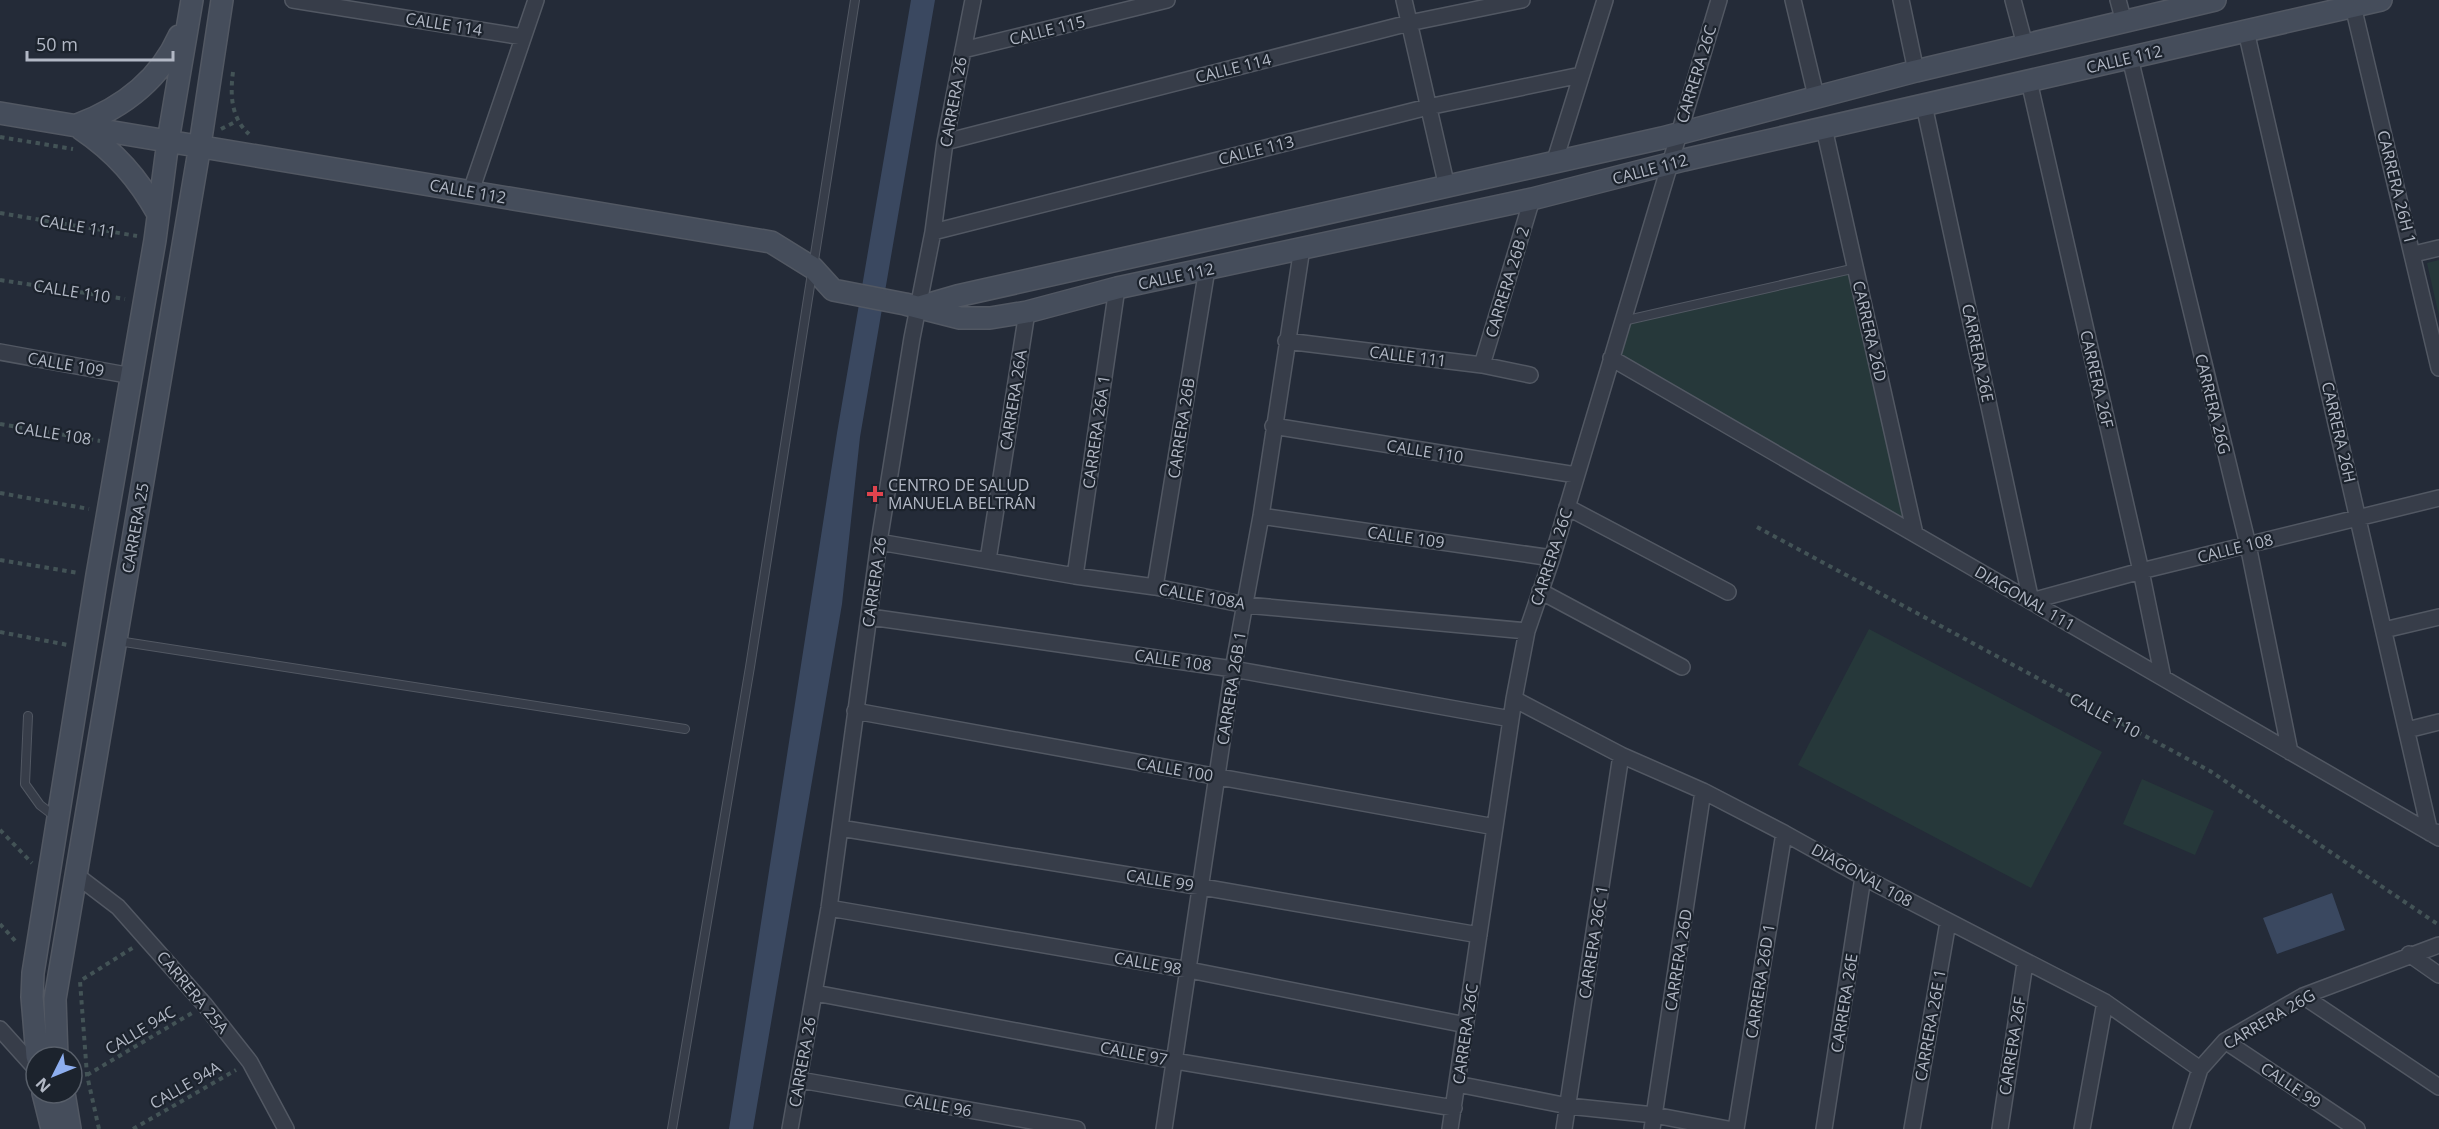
<svg xmlns="http://www.w3.org/2000/svg" width="2439" height="1129" font-family="'Open Sans',sans-serif">
<rect width="100%" height="100%" fill="#242b38"/>
<path fill="#26383a" d="M2439,260V316L2427,263Z
M1856,268L1915,534L1611,358L1623,321Z
M1869,629L2102,752L2031,888L1798,765Z
M2142,779L2214,811L2195,855L2123,824Z"/>
<path fill="#3a4860" d="M911,0H935L860,437L842,604L753,1129H729L837,433Z
M2332,893L2345,930L2277,954L2263,918Z"/>
<g fill="none" stroke-linecap="round" stroke-linejoin="round">
<defs>
<path id="lane" d="M1623,321L1856,268
M118,641L685,729
M28,716L25,784L40,805L57,818
M672,1129L750,667L855,0"/>
<path id="street" d="M293,0L523,37
M1404,0L1447,187
M1793,0L1816,96
M1901,0L1916,71
M2013,0L2025,45
M2118,0L2124,22
M2353,6L2439,368
M2246,31L2430,833L2436,832
M963,50L1167,0
M2130,58L2248,545L2290,752
M2029,81L2141,571L2163,678
M1924,105L2031,601L2141,571L2439,498
M1824,128L1915,534
M945,142L1409,23L1522,0
M1555,160L1605,0
M471,191L536,0
M933,232L1428,107L1581,75
M2414,254L2439,248
M1286,341L1482,365L1530,375
M0,352L132,376
M1611,358L2439,838
M1482,365L1532,199
M1273,426L1576,475
M1567,507L1728,592
M1261,516L1552,558
M879,542L1075,576L1155,587L1246,605L1527,631
M988,560L1027,312
M1075,576L1117,288
M1155,587L1207,269
M1540,591L1682,667
M870,617L1233,669L1511,719
M2384,630L2439,617
M1514,699L1621,755L1703,791L1784,833L1863,877L2105,1002L2200,1069
M855,711L1495,827
M2407,730L2439,722
M840,828L1202,887L1479,935
M76,875L118,907L205,1005L250,1062L286,1129
M829,908L1189,970L1466,1025
M2409,954L2439,975
M815,993L1175,1061L1454,1108
M2303,996L2439,1087
M0,1029L36,1069
M2225,1041L2357,1129
M800,1080L1077,1129
M1457,1084L1568,1106L1654,1115L1728,1129
M790,1129L829,908L879,542L912,338L933,232L945,142L973,0
M1164,1129L1233,669L1261,516L1302,248
M1450,1129L1514,699L1527,631L1552,558L1719,0
M1564,1129L1621,755
M1652,1129L1703,791
M1736,1129L1784,833
M1824,1129L1863,877
M1912,1129L1948,922
M2000,1129L2025,963
M2082,1129L2105,1002
M2181,1129L2200,1069L2225,1041L2303,996L2439,945"/>
<path id="secondary" d="M0,113L771,242L813,268L833,290L905,304L960,318H990L1027,312L1117,288L1532,199L1684,160L2381,0
M77,125C122,108 159,81 179,36
M81,129C115,152 138,178 158,214
M919,307L957,296L1662,138L1916,71L2215,0
M37,1057L32,997L33,973L97,575L155,240L168,141L192,0
M57,1057L55,999L200,145L222,0
M43,1093L52,1129
M64,1093L70,1129"/>
</defs>
<use href="#lane" stroke="#525863" stroke-width="10"/>
<use href="#street" stroke="#525863" stroke-width="18"/>
<use href="#secondary" stroke="#525863" stroke-width="24"/>
<path stroke="#435356" stroke-width="4" stroke-dasharray="4.5 4.5" stroke-linecap="butt" d="M233,72C230,95 231,118 249,134
M221,129L237,121
M0,137L73,149
M0,213L137,236
M0,280L125,299
M0,424L100,441
M0,493L89,509
M1757,527L2210,771L2439,925
M0,560L79,573
M0,632L68,645
M0,830L32,863
M0,924L18,944
M87,1075L192,1013
M99,1129L87,1075L80,981L134,947
M133,1129L236,1070"/>
<use href="#lane" stroke="#373d49" stroke-width="8"/>
<use href="#street" stroke="#373d49" stroke-width="15"/>
<use href="#secondary" stroke="#454d5b" stroke-width="21"/>
</g>
<path fill="#e0444e" stroke="#1c232d" stroke-width="2" d="M872 485h6v6h6v6h-6v6h-6v-6h-6v-6h6z"/>
<g text-anchor="middle" stroke-width="4.5" stroke-linejoin="round" paint-order="stroke">
<g font-size="16" fill="#b2b8c5" stroke="#1c232d">
<text transform="translate(444 24) rotate(9)" y="6">CALLE 114</text>
<text transform="translate(1047 30) rotate(-14)" y="6">CALLE 115</text>
<text transform="translate(2124 59) rotate(-13)" y="6">CALLE 112</text>
<text transform="translate(1233 68) rotate(-14)" y="6">CALLE 114</text>
<text transform="translate(1696 74) rotate(-73)" y="6">CARRERA 26C</text>
<text transform="translate(953 102) rotate(-80)" y="6">CARRERA 26</text>
<text transform="translate(1256 150) rotate(-14)" y="6">CALLE 113</text>
<text transform="translate(1650 169) rotate(-15)" y="6">CALLE 112</text>
<text transform="translate(2397 187) rotate(76)" y="6">CARRERA 26H 1</text>
<text transform="translate(468 191) rotate(10)" y="6">CALLE 112</text>
<text transform="translate(78 226) rotate(9)" y="6">CALLE 111</text>
<text transform="translate(1176 276) rotate(-12)" y="6">CALLE 112</text>
<text transform="translate(1507 282) rotate(-73)" y="6">CARRERA 26B 2</text>
<text transform="translate(72 291) rotate(9)" y="6">CALLE 110</text>
<text transform="translate(1870 331) rotate(77)" y="6">CARRERA 26D</text>
<text transform="translate(1978 353) rotate(78)" y="6">CARRERA 26E</text>
<text transform="translate(1408 356) rotate(7)" y="6">CALLE 111</text>
<text transform="translate(66 364) rotate(10)" y="6">CALLE 109</text>
<text transform="translate(2097 379) rotate(77)" y="6">CARRERA 26F</text>
<text transform="translate(1013 400) rotate(-81)" y="6">CARRERA 26A</text>
<text transform="translate(2213 404) rotate(76)" y="6">CARRERA 26G</text>
<text transform="translate(1181 428) rotate(-81)" y="6">CARRERA 26B</text>
<text transform="translate(1096 432) rotate(-82)" y="6">CARRERA 26A 1</text>
<text transform="translate(2339 432) rotate(77)" y="6">CARRERA 26H</text>
<text transform="translate(53 433) rotate(9)" y="6">CALLE 108</text>
<text transform="translate(1425 451) rotate(9)" y="6">CALLE 110</text>
<text transform="translate(135 528) rotate(-80)" y="6">CARRERA 25</text>
<text transform="translate(1406 537) rotate(8)" y="6">CALLE 109</text>
<text transform="translate(2235 548) rotate(-14)" y="6">CALLE 108</text>
<text transform="translate(1551 557) rotate(-72)" y="6">CARRERA 26C</text>
<text transform="translate(874 582) rotate(-82)" y="6">CARRERA 26</text>
<text transform="translate(1202 596) rotate(10)" y="6">CALLE 108A</text>
<text transform="translate(2025 598) rotate(30)" y="6">DIAGONAL 111</text>
<text transform="translate(1173 660) rotate(8)" y="6">CALLE 108</text>
<text transform="translate(1231 688) rotate(-81)" y="6">CARRERA 26B 1</text>
<text transform="translate(2105 715) rotate(28)" y="6">CALLE 110</text>
<text transform="translate(1175 769) rotate(10)" y="6">CALLE 100</text>
<text transform="translate(1862 875) rotate(29)" y="6">DIAGONAL 108</text>
<text transform="translate(1160 880) rotate(9)" y="6">CALLE 99</text>
<text transform="translate(1593 942) rotate(-81)" y="6">CARRERA 26C 1</text>
<text transform="translate(1678 960) rotate(-81)" y="6">CARRERA 26D</text>
<text transform="translate(1148 963) rotate(10)" y="6">CALLE 98</text>
<text transform="translate(1760 981) rotate(-81)" y="6">CARRERA 26D 1</text>
<text transform="translate(193 992) rotate(50)" y="6">CARRERA 25A</text>
<text transform="translate(1844 1003) rotate(-81)" y="6">CARRERA 26E</text>
<text transform="translate(2269 1019) rotate(-30)" y="6">CARRERA 26G</text>
<text transform="translate(1930 1025) rotate(-80)" y="6">CARRERA 26E 1</text>
<text transform="translate(140 1030) rotate(-31)" y="6">CALLE 94C</text>
<text transform="translate(1465 1034) rotate(-82)" y="6">CARRERA 26C</text>
<text transform="translate(2012 1046) rotate(-81)" y="6">CARRERA 26F</text>
<text transform="translate(1134 1053) rotate(11)" y="6">CALLE 97</text>
<text transform="translate(802 1062) rotate(-80)" y="6">CARRERA 26</text>
<text transform="translate(185 1085) rotate(-30)" y="6">CALLE 94A</text>
<text transform="translate(2291 1085) rotate(34)" y="6">CALLE 99</text>
<text transform="translate(938 1105) rotate(10)" y="6">CALLE 96</text>
</g>
<g font-size="16" fill="#b2b8c5" stroke="#1c232d" text-anchor="start">
<text x="888" y="491">CENTRO DE SALUD<tspan x="888" dy="18">MANUELA BELTRÁN</tspan></text>
</g>
</g>
<g transform="translate(54 1075) rotate(227)"><circle r="28" fill="#1c232d" stroke="#585f6a" stroke-width="1.5"/>
<path d="M0-4.5L10 22L0 15L-10 22Z" fill="#8daeef"/>
<text y="-9" font-size="16" font-weight="bold" text-anchor="middle" fill="#b2b8c5">N</text>
</g>
<path d="M27 51v9h146v-9" fill="none" stroke="#b2b8c5" stroke-width="3"/>
<text x="36" y="51" font-size="18" fill="#b2b8c5" stroke="#1c232d" stroke-width="4.5" paint-order="stroke">50 m</text>
</svg>
